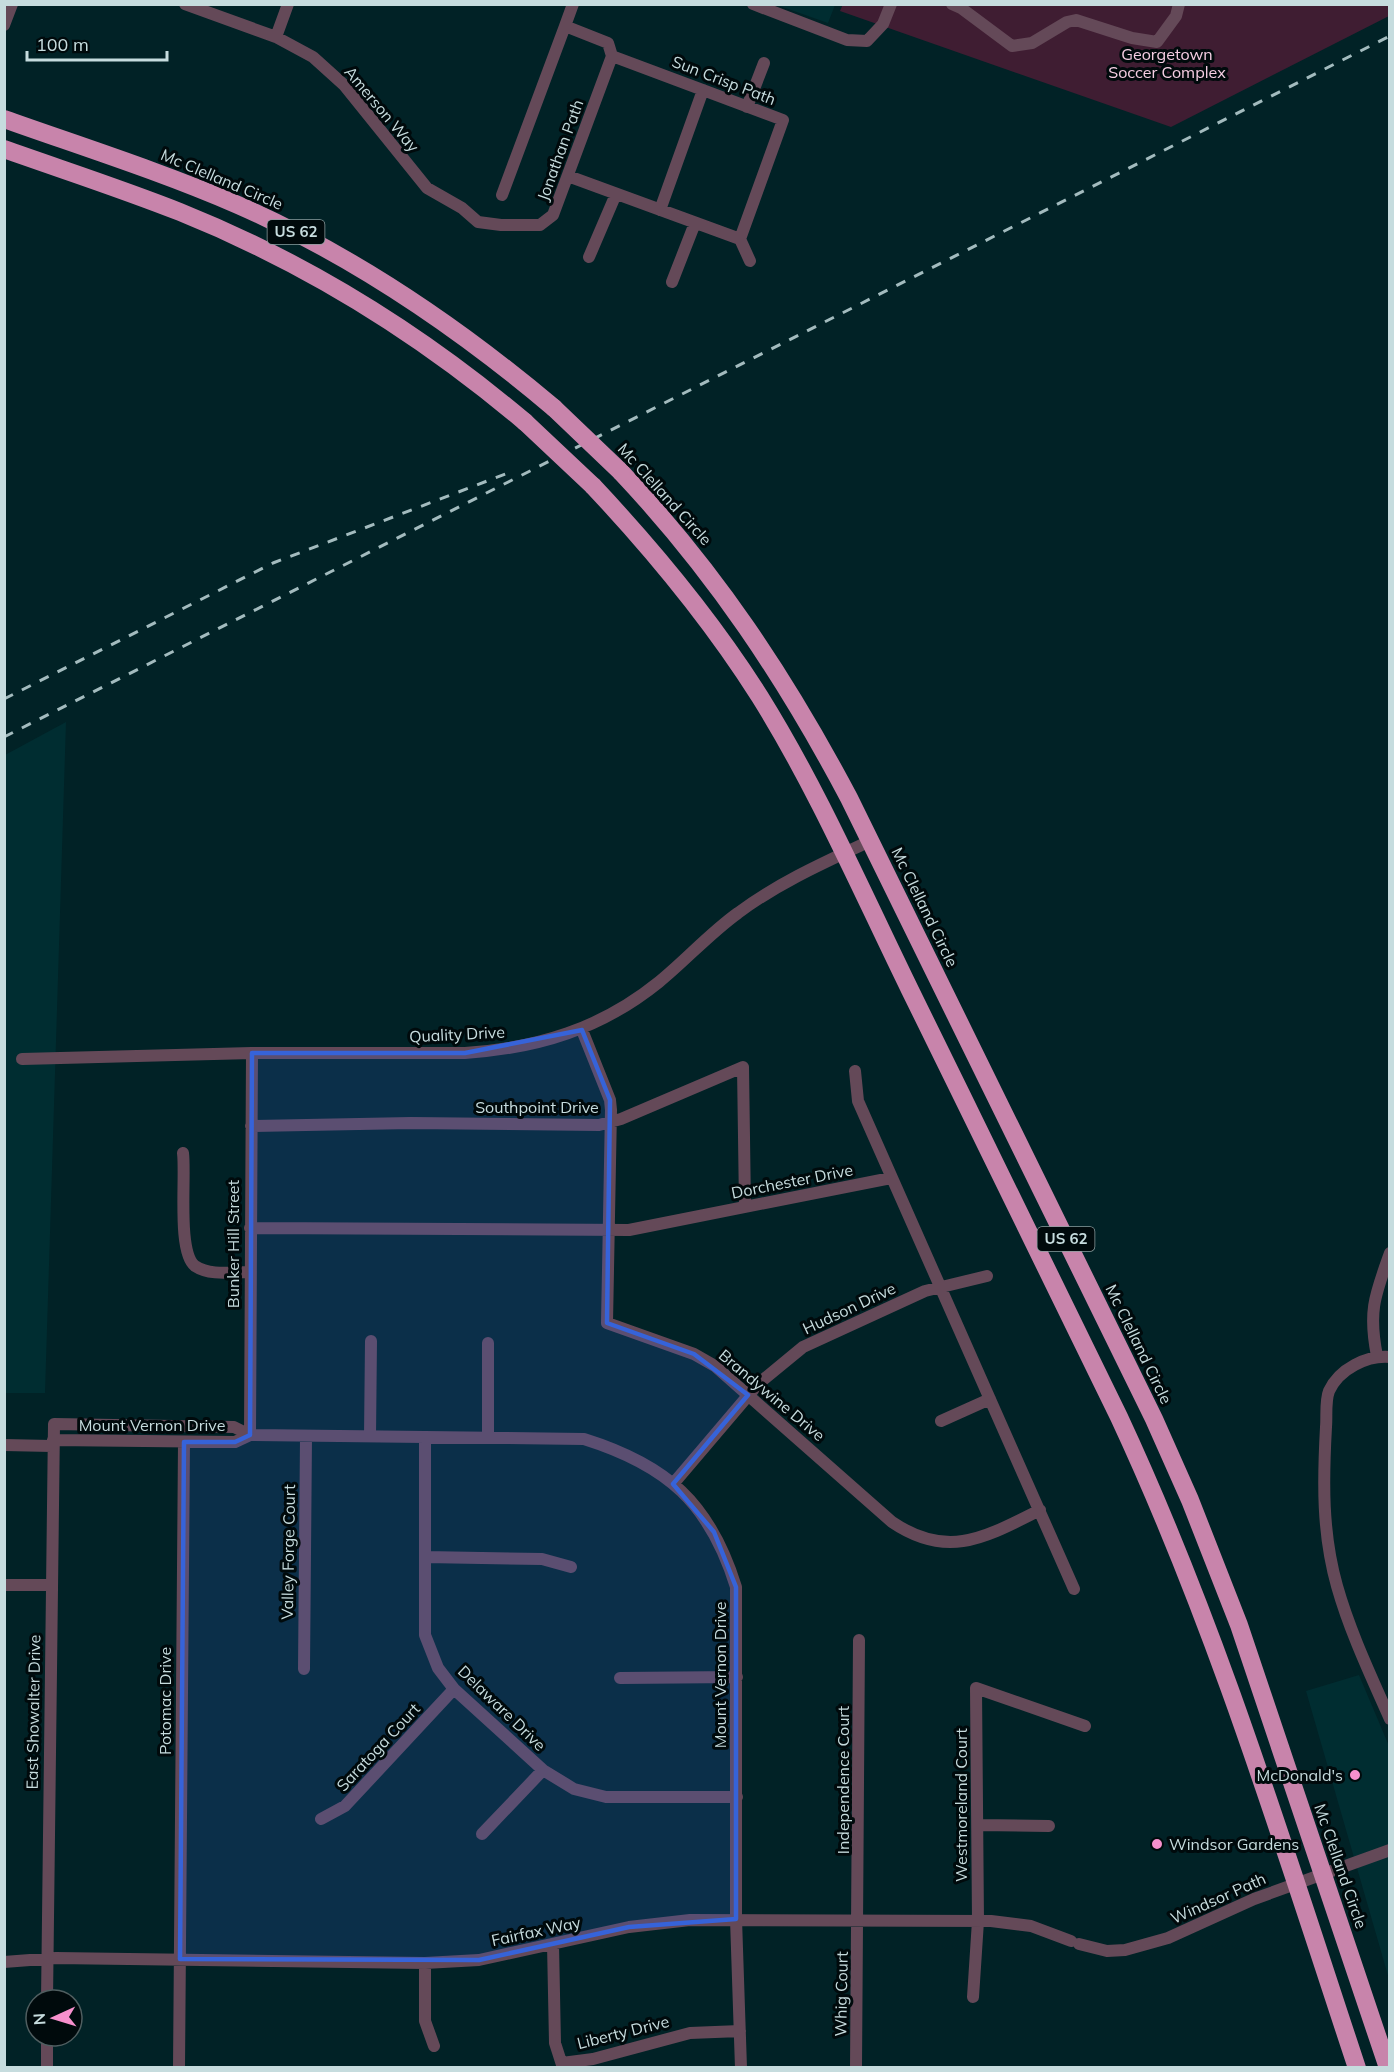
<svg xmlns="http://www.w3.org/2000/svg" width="1394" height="2072" font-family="Mulish,sans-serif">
<rect width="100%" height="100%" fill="#012226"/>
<path fill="#002d31" d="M777,5H835L828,23Z
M66,722L45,1393H5V755Z
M1359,1675L1389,1746V1979L1306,1691Z"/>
<path fill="#3f1d32" d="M843,4L1390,5L1389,16L1171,127L840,11Z"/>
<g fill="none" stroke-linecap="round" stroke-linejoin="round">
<path stroke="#644958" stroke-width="12" d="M185,4L276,37L313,57L344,85L427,188L462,208L478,222L501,225H540L553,215L612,56
M573,4L565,26L608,43L612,56L783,120L740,239
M753,4L847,40L867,41L883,24L891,4
M952,4L961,8L1012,46L1032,43L1067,22L1076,20L1132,38L1157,42L1176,16L1179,4
M4,25L12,4
M276,37L288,4
M747,107L764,63
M568,176L740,239L750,261
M502,195L565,26
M660,210L703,90
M589,257L616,194
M672,282L695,223
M582,1030L610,1100L611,1110L607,1323L694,1354L715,1366L892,1522C948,1560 986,1537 1040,1510
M22,1059L252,1053H465C538,1048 601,1029 659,982C686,960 710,933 738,913C778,883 825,862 870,841
M855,1071L858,1101L1074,1589
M251,1126L411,1123L599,1125L621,1119L743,1067L745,1207
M183,1153C186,1177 177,1252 195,1266C210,1276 232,1272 249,1272
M250,1228L629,1230L891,1178
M488,1343V1437
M1377,1356C1368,1311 1375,1295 1390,1253
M1390,1357C1367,1355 1339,1369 1329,1391C1325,1401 1327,1416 1326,1427C1323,1481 1322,1533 1337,1586C1350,1632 1371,1676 1390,1719
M941,1421L990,1399
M250,1435L252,1053
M370,1436L371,1341
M425,1437V1635L438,1668L454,1689L543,1770L574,1789L606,1797H737
M53,1440L235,1442L250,1435L584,1439C667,1465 710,1503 736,1587V1919L741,2068
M4,1445L52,1446
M673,1484L758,1384L803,1347L925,1291L987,1276
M425,1557L542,1559L571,1567
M4,1585H51
M304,1669L306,1437
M620,1678L737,1677
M321,1819L345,1806L454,1689
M978,1825L1049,1826
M482,1834L543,1770
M553,1944L555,2043L563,2068
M1079,1944L1107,1951L1125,1950L1168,1938L1254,1899L1390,1850
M4,1962L56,1958L425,1963L479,1960L629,1927L690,1920L991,1921L1031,1926L1071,1941
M425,1963V2021L434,2046
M973,1997L978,1921L976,1688L1085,1726
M47,2000L54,1424L234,1427L250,1435
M562,2063L593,2059L690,2033L740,2031
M47,2068V2036
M179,2068L184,1442
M856,2068L859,1640"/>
<path stroke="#c884ab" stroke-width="18" d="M4,119C83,147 162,172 238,205C354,256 458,327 554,408
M4,149C63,170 122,189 180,212C307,263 422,335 525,422
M621,472C715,572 785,677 849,798L1154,1419L1190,1500L1239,1625L1388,2068
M593,486C655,552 712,621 760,697C818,790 862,892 910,990C980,1132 1049,1274 1119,1417C1217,1627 1284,1848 1357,2068"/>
<path stroke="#a3bbbe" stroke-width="3" stroke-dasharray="10 10" stroke-linecap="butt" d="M4,699L273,563L508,473
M4,737L1390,36"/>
<path stroke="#c884ab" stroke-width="18" d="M554,408L621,472
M525,422L593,486"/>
</g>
<path fill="#3663d9" fill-opacity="0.2" stroke="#3663d9" stroke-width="4.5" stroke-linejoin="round" d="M582,1030L610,1100L607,1323L694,1354L748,1395L673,1484L714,1532L736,1587V1919L629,1927L479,1960L180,1959L184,1442H235L250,1435L252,1053H465Z"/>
<g fill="#f790cd" stroke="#000a0c" stroke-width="2">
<circle cx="1355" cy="1775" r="6"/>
<circle cx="1157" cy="1844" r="6"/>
</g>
<g text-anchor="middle" stroke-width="6" stroke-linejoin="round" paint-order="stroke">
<g fill="#000a0c" stroke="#8b9d9f" stroke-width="1.5">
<rect x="267.5" y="220" width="57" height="24" rx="4.5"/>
<rect x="1037.5" y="1227" width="57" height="24" rx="4.5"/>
</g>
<g font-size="15" font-weight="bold" fill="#c6dcde">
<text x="296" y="237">US 62</text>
<text x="1066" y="1244">US 62</text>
</g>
<g font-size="16" fill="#f5cee3" stroke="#000a0c">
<text x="1167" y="60">Georgetown<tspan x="1167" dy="18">Soccer Complex</tspan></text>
</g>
<g font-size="16" fill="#c6dcde" stroke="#000a0c">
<text transform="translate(724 80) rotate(21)" y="6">Sun Crisp Path</text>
<text transform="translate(382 109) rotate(50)" y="6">Amerson Way</text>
<text transform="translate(560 150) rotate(-70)" y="6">Jonathan Path</text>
<text transform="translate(222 179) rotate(23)" y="6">Mc Clelland Circle</text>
<text transform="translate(665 494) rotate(48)" y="6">Mc Clelland Circle</text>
<text transform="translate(925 907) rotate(64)" y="6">Mc Clelland Circle</text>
<text transform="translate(457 1034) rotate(-3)" y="6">Quality Drive</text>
<text x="537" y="1113">Southpoint Drive</text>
<text transform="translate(792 1181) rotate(-11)" y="6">Dorchester Drive</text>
<text transform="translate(233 1244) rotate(-90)" y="6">Bunker Hill Street</text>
<text transform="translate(849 1308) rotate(-25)" y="6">Hudson Drive</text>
<text transform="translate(1139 1344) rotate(64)" y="6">Mc Clelland Circle</text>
<text transform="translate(772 1395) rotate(40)" y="6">Brandywine Drive</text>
<text x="152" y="1431">Mount Vernon Drive</text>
<text transform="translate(288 1552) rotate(-89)" y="6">Valley Forge Court</text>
<text transform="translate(720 1675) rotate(-90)" y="6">Mount Vernon Drive</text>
<text transform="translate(165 1701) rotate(-90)" y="6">Potomac Drive</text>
<text transform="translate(502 1708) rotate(44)" y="6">Delaware Drive</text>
<text transform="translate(33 1712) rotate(-89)" y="6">East Showalter Drive</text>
<text transform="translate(378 1747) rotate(-47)" y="6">Saratoga Court</text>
<text transform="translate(843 1780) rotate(-90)" y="6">Independence Court</text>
<text transform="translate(961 1805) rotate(-90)" y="6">Westmoreland Court</text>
<text transform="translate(1341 1866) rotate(71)" y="6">Mc Clelland Circle</text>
<text transform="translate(1218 1898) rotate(-24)" y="6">Windsor Path</text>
<text transform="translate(536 1931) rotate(-12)" y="6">Fairfax Way</text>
<text transform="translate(841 1994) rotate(-89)" y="6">Whig Court</text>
<text transform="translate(623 2032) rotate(-14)" y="6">Liberty Drive</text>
</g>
<g font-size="16" fill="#c6dcde" stroke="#000a0c" text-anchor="end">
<text x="1343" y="1781">McDonald's</text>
<text x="1169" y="1850" text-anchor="start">Windsor Gardens</text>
</g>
</g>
<rect width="1394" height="2072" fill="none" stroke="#c6dcde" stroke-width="12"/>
<g transform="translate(54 2018) rotate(266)"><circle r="28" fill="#000a0c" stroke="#4f5e60" stroke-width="1.5"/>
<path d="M0-4.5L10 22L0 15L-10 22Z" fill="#f790cd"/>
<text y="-9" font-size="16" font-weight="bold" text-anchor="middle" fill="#c6dcde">N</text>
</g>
<path d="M27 51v9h140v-9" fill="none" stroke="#c6dcde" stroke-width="3"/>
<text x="36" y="51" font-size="18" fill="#c6dcde" stroke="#000a0c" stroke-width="4.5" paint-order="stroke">100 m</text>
</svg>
